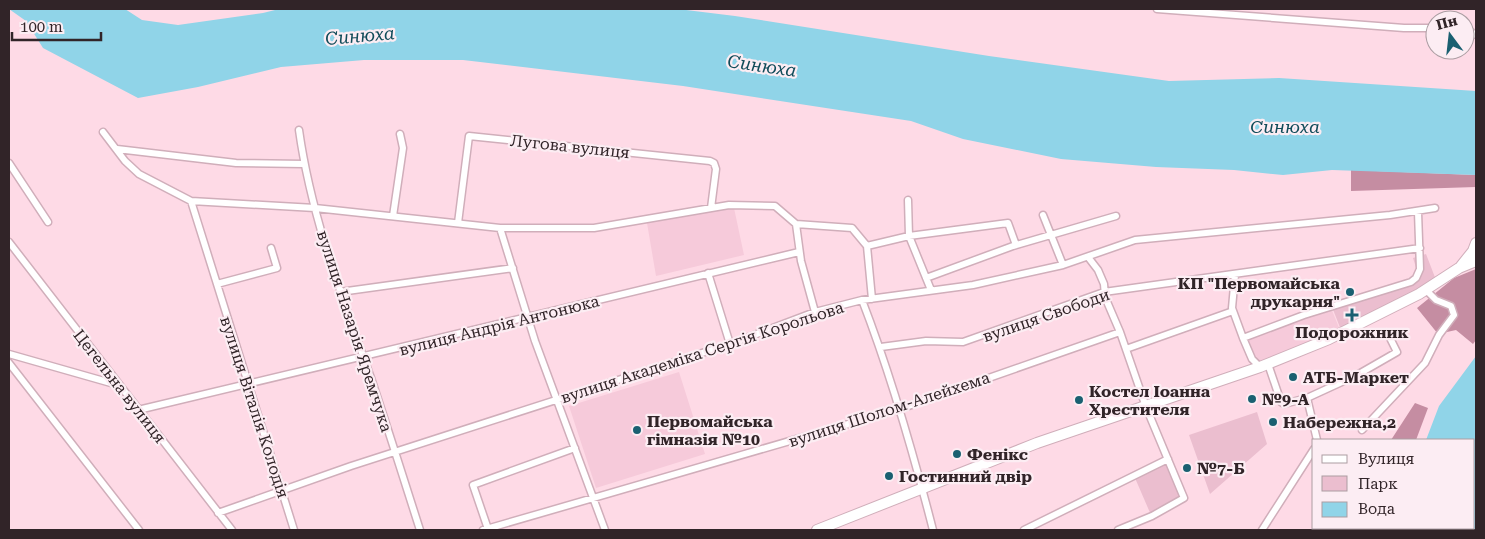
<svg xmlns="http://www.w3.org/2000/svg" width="1485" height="539" font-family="'Roboto Serif',serif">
<rect width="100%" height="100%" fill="#fedae6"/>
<path fill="#f6cada" d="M734,208L744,255L656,276L647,223Z
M1331,308L1340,330L1260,363L1253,358L1244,340Z
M679,372L705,454L596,488L569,406Z"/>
<path fill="#ebbecf" d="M1426,254L1436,280L1341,330L1332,307L1420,280L1413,258Z
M1257,412L1267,444L1210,494L1189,435Z
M1166,462L1183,497L1151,515L1135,478Z"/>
<path fill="#c58da2" d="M1351,170L1476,175V187L1351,191Z
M1476,269V340L1473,344L1456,330L1438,334L1417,308L1454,278Z
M1415,403L1428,408L1416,440H1391Z"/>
<path fill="#90d4e8" d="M9,9H125L142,20L178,25L263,13L279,9H678L735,16L989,56L1169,81L1279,78L1476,91V175L1332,170L1283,175L1234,170L1156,167L1061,159L963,139L911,121L683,86L463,60H364L281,67L198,87L138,98L43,48L26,21Z
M1476,356V530H1395V528H1474V440H1426L1439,406Z"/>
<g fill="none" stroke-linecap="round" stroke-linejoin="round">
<defs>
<path id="street" d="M1157,9L1404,28H1435
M1465,28L1476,35
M299,130C311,216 342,297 371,378C388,429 404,480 420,530
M103,132L125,161L139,174L191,201L315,208L500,228H594L729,205L775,206L796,224L801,261L815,312
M117,149L236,163L304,164
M9,163L48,222
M908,200L909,236L931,290
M191,201L294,530
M1043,215L1063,265
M393,216L403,148L400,134
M458,223L469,136L710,161L714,163L716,169L711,208
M796,224L852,228L867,246L872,299
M500,228L535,341L605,530
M9,242L232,530
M867,246L909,236L1008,223L1016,245
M1088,257L1098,270L1104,284L1105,297L1120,332L1146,407L1184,498L1152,516L1118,530
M708,273L730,344
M1235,275L1232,308L1243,338L1304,315L1411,282L1416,278L1420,269L1418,212
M926,278L1013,246L1116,216
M217,284L277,268L271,248
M340,292L513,268
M862,300C891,375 913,452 933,530
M1243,338L1252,359L1260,367
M881,347L926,341L963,342L1104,292L1420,248
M1126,349L1233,311
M9,354L118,385
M9,363L139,530
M1268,364L1281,402L1284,404L1307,398L1317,440
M1307,398L1357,375L1397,352L1389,336
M138,410L799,252
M1362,430L1425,363L1439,335L1454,315L1451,306L1436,300L1426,290
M218,513L351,466L730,344L815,312L862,300L973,285L1063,265L1135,240L1390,215L1435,208
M488,529L473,485L575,448
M483,530L900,409L1120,332
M1024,530L1168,459
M1262,530L1314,449"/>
<path id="primary" d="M1461,266L1473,251L1476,243
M817,530L1037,443L1260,367L1329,339L1419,294L1459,268L1476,261"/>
</defs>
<use href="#street" stroke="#d0aeba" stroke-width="9"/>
<use href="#primary" stroke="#d0aeba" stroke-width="12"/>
<use href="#street" stroke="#fff" stroke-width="6"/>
<use href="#primary" stroke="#fff" stroke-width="10"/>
</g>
<g fill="#1a6071" stroke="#fcedf3" stroke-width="2">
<circle cx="1350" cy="292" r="5"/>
<path d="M1349.5 307.5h5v5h5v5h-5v5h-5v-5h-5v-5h5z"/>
<circle cx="1293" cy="377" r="5"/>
<circle cx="1252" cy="399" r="5"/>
<circle cx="1079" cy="400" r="5"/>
<circle cx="1273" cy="422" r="5"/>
<circle cx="637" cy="430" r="5"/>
<circle cx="957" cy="454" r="5"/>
<circle cx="1187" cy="468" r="5"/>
<circle cx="889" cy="476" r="5"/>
</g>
<g text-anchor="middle" stroke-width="4.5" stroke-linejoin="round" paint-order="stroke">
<g font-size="16" fill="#312428" stroke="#fcedf3">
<text transform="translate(570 146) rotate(6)" y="6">Лугова вулиця</text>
<text transform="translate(1046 315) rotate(-19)" y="6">вулиця Свободи</text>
<text transform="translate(499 325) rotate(-14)" y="6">вулиця Андрія Антонюка</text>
<text transform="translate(355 331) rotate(72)" y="6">вулиця Назарія Яремчука</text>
<text transform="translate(702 352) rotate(-18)" y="6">вулиця Академіка Сергія Корольова</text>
<text transform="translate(120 386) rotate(52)" y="6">Цегельна вулиця</text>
<text transform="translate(255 407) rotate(72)" y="6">вулиця Віталія Колодія</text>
<text transform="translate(889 409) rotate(-18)" y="6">вулиця Шолом-Алейхема</text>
</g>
<g font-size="16" font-weight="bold" fill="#312428" stroke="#fcedf3" text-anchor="start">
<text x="1340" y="289" text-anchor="end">КП "Первомайська<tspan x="1340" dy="18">друкарня"</tspan></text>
<text x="1352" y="338" text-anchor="middle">Подорожник</text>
<text x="1303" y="383">АТБ-Маркет</text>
<text x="1089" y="397">Костел Іоанна<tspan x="1089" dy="18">Хрестителя</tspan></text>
<text x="1262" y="405">№9-А</text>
<text x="647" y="427">Первомайська<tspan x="647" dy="18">гімназія №10</tspan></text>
<text x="1283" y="428">Набережна,2</text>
<text x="967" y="460">Фенікс</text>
<text x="1197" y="474">№7-Б</text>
<text x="899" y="482">Гостинний двір</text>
</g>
<g font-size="18" font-style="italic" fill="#104b59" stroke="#fcedf3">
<text transform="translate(360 36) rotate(-5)" y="6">Синюха</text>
<text transform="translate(762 66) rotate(8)" y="6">Синюха</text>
<text x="1285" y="133">Синюха</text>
</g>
</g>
<rect width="1485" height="539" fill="none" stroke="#312428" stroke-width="20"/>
<rect x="1312" y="439" width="162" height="90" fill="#fcedf3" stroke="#ab9da2"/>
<rect x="1322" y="455" width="25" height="8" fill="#ffffff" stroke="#ab9da2"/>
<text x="1358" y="464" font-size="15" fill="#312428">Вулиця</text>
<rect x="1322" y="476" width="25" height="15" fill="#ebbecf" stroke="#ab9da2"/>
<text x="1358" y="489" font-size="15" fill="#312428">Парк</text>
<rect x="1322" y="502" width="25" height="15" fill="#90d4e8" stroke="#ab9da2"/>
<text x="1358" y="514" font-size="15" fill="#312428">Вода</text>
<g transform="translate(1450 35) rotate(345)"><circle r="24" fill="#fcedf3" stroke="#ab9da2"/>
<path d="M0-4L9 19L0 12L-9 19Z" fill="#1a6071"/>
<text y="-8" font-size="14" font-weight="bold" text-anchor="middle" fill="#312428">Пн</text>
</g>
<path d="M12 32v8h89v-8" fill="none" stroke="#312428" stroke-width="2.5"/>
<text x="20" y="32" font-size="15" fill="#312428" stroke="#fcedf3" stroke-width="4" paint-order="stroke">100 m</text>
</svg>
